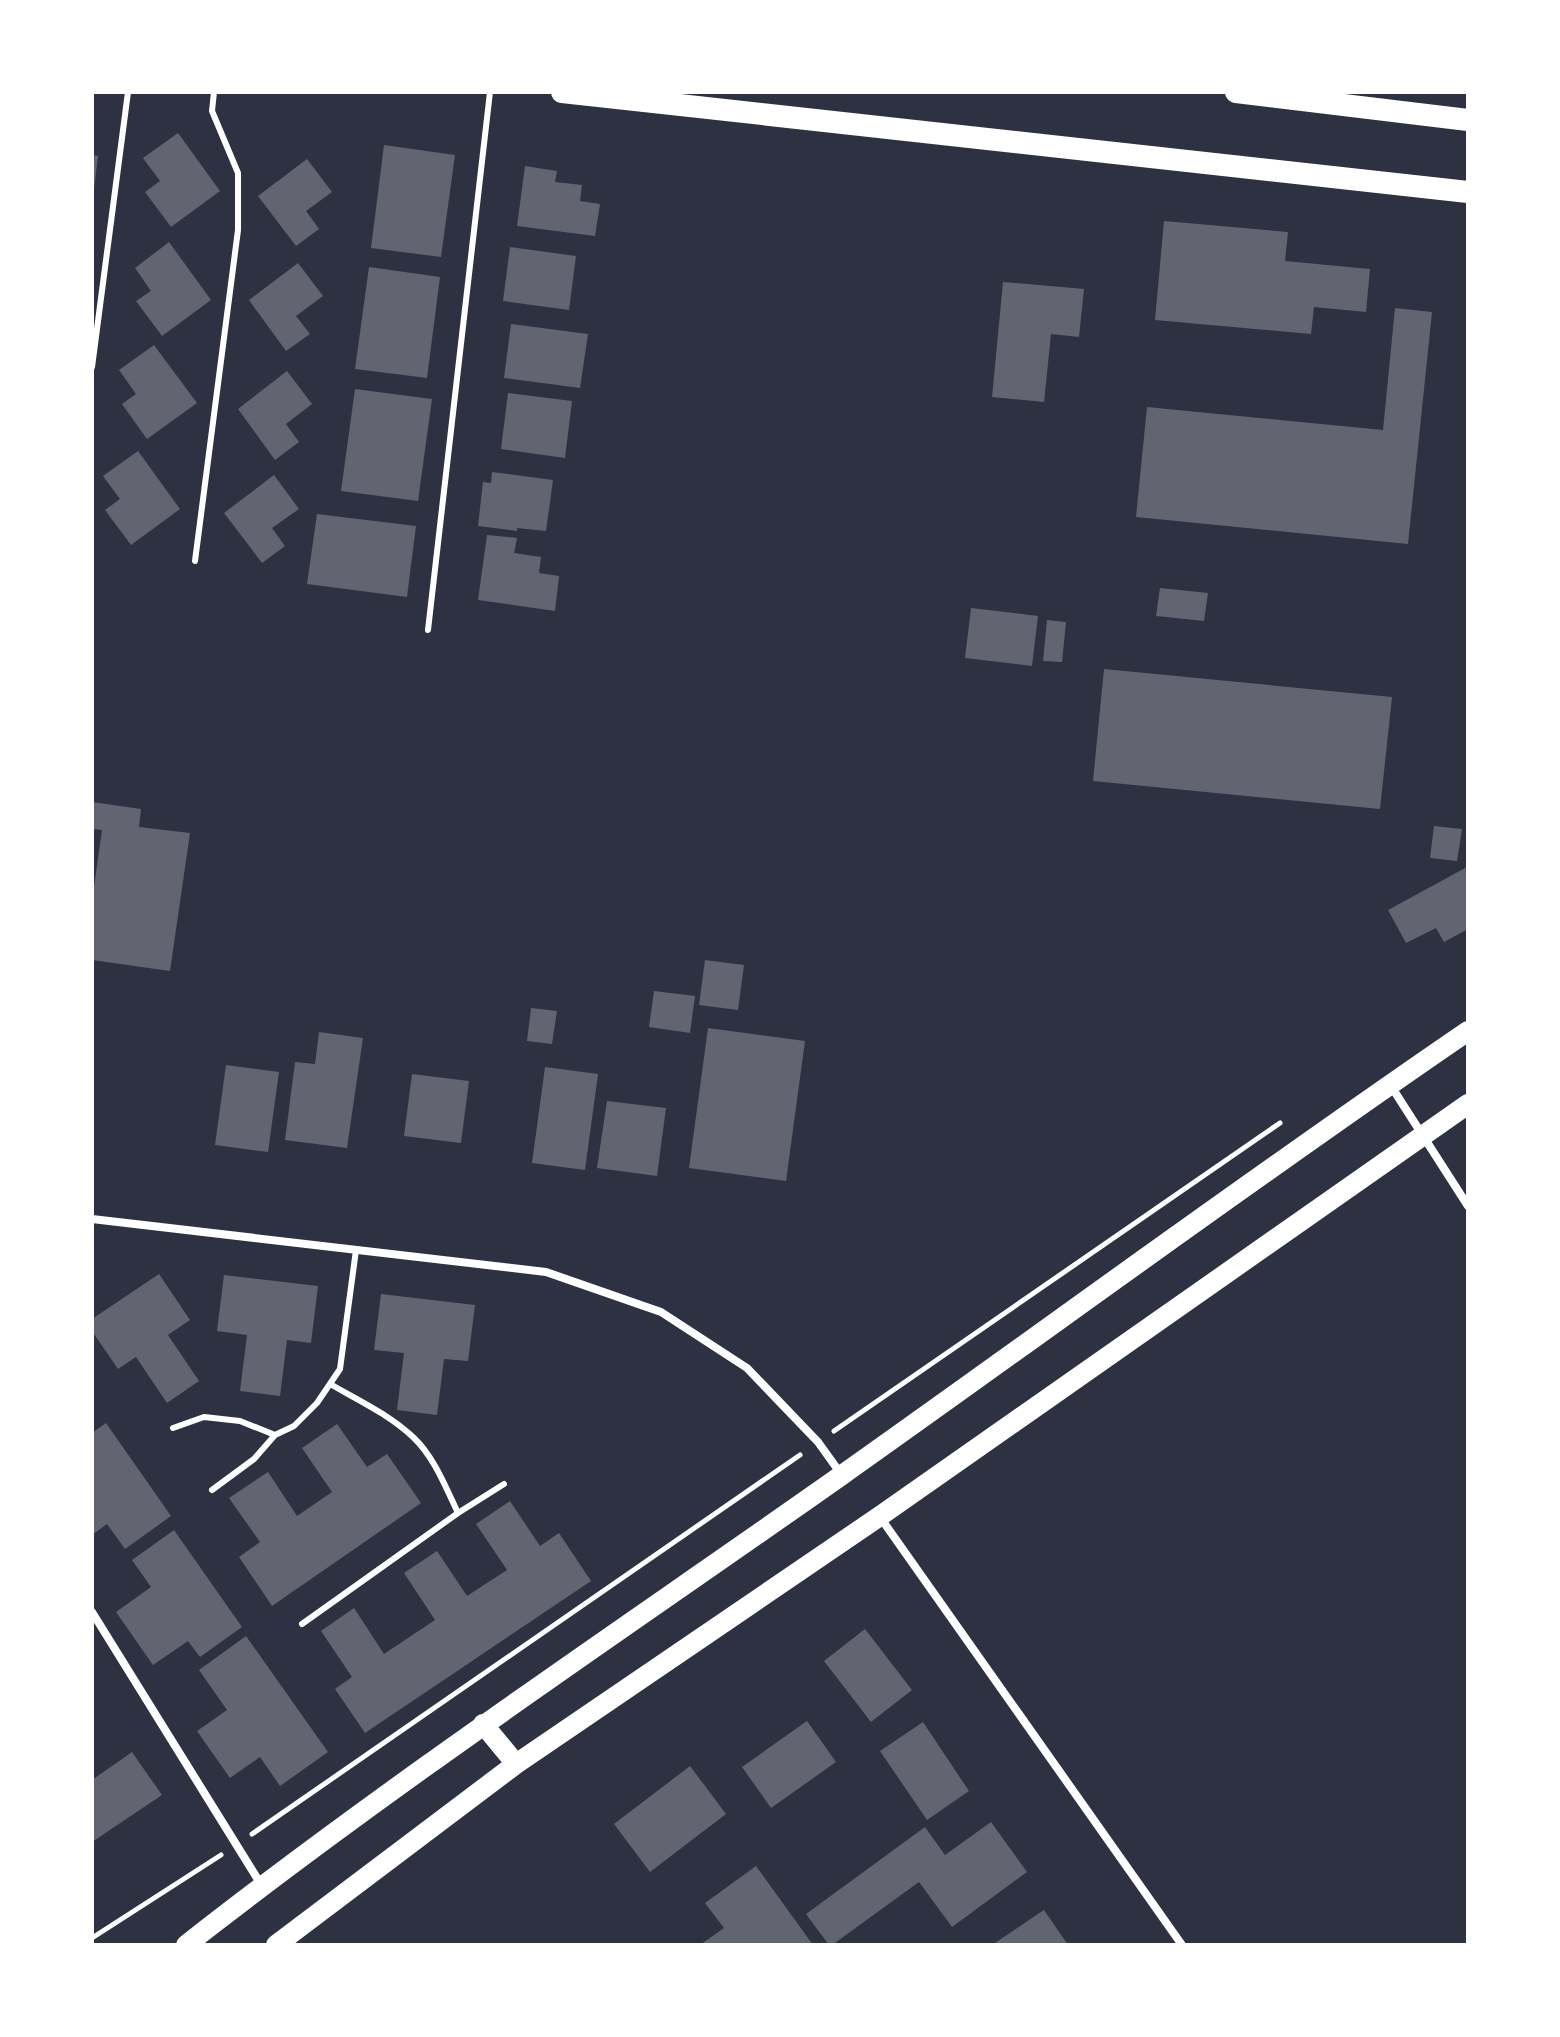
<svg xmlns="http://www.w3.org/2000/svg" width="1560" height="2037" font-family="'Public Sans',sans-serif">
<rect width="100%" height="100%" fill="#2d3142"/>
<path fill="#626471" d="M178,133L220,191L171,227L145,192L160,181L143,158Z
M384,145L455,155L441,257L371,248Z
M92,155L98,156L94,189H92Z
M307,159L332,192L306,211L319,229L296,246L258,196Z
M525,166L557,171L555,182L582,185L580,201L600,204L595,236L517,226Z
M1164,221L1288,232L1285,261L1370,269L1366,312L1314,307L1311,334L1155,320Z
M169,242L211,300L162,336L136,301L151,291L135,268Z
M510,247L576,256L569,310L503,301Z
M298,263L323,296L296,316L310,334L286,351L249,300Z
M369,267L440,277L427,378L355,369Z
M1003,282L1084,289L1079,337L1051,334L1044,402L992,397Z
M1395,308L1432,312L1408,544L1136,517L1147,407L1383,430Z
M511,324L588,334L580,388L504,378Z
M154,345L197,403L147,439L122,404L136,394L119,370Z
M287,371L312,404L286,424L299,442L275,460L238,409Z
M355,389L432,399L418,501L341,491Z
M508,393L572,401L565,458L501,449Z
M138,451L180,509L131,545L105,510L120,499L103,476Z
M492,472L553,480L546,531L517,528V531L478,526L483,482L491,483Z
M274,475L299,509L272,528L285,546L262,563L224,513Z
M317,514L416,526L407,597L307,584Z
M487,535L517,538L514,553L541,557L539,573L559,576L555,611L478,600Z
M1160,588L1208,593L1204,621L1156,616Z
M971,608L1038,616L1032,666L965,658Z
M1047,620L1066,622L1062,662L1043,661Z
M1104,669L1392,697L1380,809L1093,781Z
M92,802L141,809L139,827L190,833L170,971L92,960V901L102,830L92,829Z
M1434,826L1462,829L1457,861L1430,858Z
M1467,867L1468,929L1444,942L1436,928L1406,943L1388,910Z
M705,960L744,965L738,1010L699,1005Z
M654,991L695,996L690,1033L649,1027Z
M531,1008L557,1011L552,1044L527,1041Z
M708,1028L805,1041L786,1181L689,1168Z
M319,1032L363,1038L347,1148L285,1140L295,1062L315,1064Z
M226,1065L279,1072L268,1152L215,1145Z
M545,1067L598,1074L585,1170L532,1163Z
M412,1074L469,1081L461,1143L404,1136Z
M607,1101L666,1108L657,1176L597,1168Z
M159,1274L190,1320L168,1335L199,1381L167,1403L136,1357L118,1369L92,1331V1319Z
M224,1275L318,1286L311,1343L287,1340L280,1396L240,1391L247,1335L217,1331Z
M381,1294L475,1305L468,1361L444,1359L437,1415L397,1410L404,1353L374,1350Z
M106,1423L171,1516L125,1549L107,1524L92,1535V1433Z
M337,1424L367,1467L387,1454L421,1503L272,1606L239,1557L260,1542L229,1498L268,1472L297,1516L332,1492L302,1448Z
M510,1501L540,1546L559,1533L591,1581L365,1733L335,1689L352,1677L321,1631L354,1608L384,1654L435,1620L404,1573L437,1551L467,1596L507,1570L476,1524Z
M174,1530L242,1627L200,1657L188,1641L153,1665L116,1612L151,1587L132,1560Z
M865,1629L912,1690L871,1722L824,1661Z
M246,1636L328,1752L280,1786L260,1757L230,1778L197,1731L227,1710L199,1670Z
M807,1721L836,1762L771,1808L742,1767Z
M923,1722L969,1791L927,1820L880,1751Z
M132,1752L162,1795L92,1842V1780Z
M690,1766L726,1814L650,1872L614,1824Z
M991,1822L1027,1872L952,1927L919,1882L832,1945H829L806,1914L925,1827L945,1855Z
M756,1866L813,1945H700L724,1928L705,1903Z
M1044,1910L1068,1945H992Z"/>
<g fill="none" stroke-linecap="round" stroke-linejoin="round">
<path stroke="#fff" stroke-width="5" d="M834,1431L1280,1123
M252,1834L800,1455
M92,1938L221,1855"/>
<path stroke="#fff" stroke-width="6" d="M92,367L128,92
M195,561L238,230V173L212,111L214,92
M428,630L490,92
M330,1384C358,1400 390,1415 414,1438C434,1457 446,1488 458,1513
M173,1428L204,1417L240,1421L275,1435L294,1426L317,1403L340,1369L356,1250
M212,1490L254,1459L275,1435
M302,1624L458,1513L504,1484"/>
<path stroke="#fff" stroke-width="8" d="M1391,1086L1468,1206
M92,1219L546,1272L661,1312L747,1368L818,1442L841,1474
M880,1517L1182,1945
M92,1612L262,1886"/>
<path stroke="#fff" stroke-width="20" d="M483,1724L516,1764
M186,1945C398,1779 622,1630 842,1475C1051,1327 1257,1175 1468,1031
M276,1945L516,1764L880,1516L1468,1104"/>
<path stroke="#fff" stroke-width="22" d="M562,92L1468,192
M1236,92L1468,120"/>
</g>
<rect width="1560" height="2037" fill="none" stroke="#ffffff" stroke-width="188"/>
</svg>
